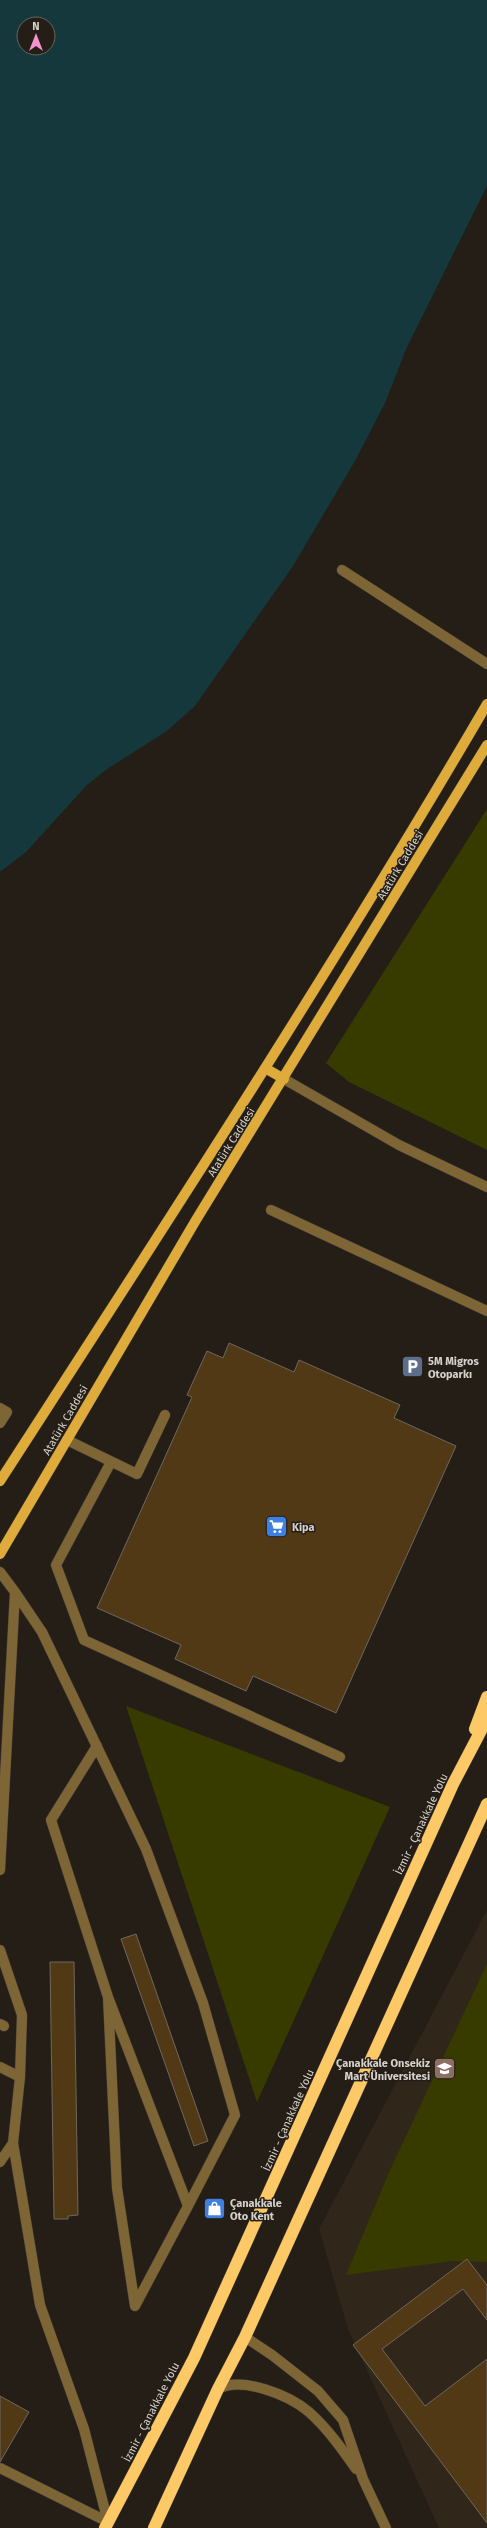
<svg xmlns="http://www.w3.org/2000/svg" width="487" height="2528" font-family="'Fira Sans',sans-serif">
<rect width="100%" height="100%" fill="#241e16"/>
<path fill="#30261a" d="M487,1910V2528H439L348,2329L319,2229Z"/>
<path fill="#373b00" d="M487,809V1150L349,1082L326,1063Z
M126,1706L390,1807L257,2102Z
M487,1964V2262L453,2261L346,2275L390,2170Z"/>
<path fill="#14383c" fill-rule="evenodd" d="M0,0H487V186L407,347L385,403L355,461L293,566L195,706L167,731L107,769L87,785L26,852L0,872ZM24,24H48V48H24Z"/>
<path fill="#523916" stroke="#6f675e" d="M229,1343L294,1372L299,1360L400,1405L394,1418L456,1446L336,1713L253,1676L246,1691L175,1659L181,1645L97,1608L192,1397L187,1395L207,1351L223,1358Z
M136,1934L208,2141L194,2146L121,1939Z
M50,1962H74L78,2215L68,2216V2219H54Z
M467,2259L487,2285V2320L463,2289L382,2349L425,2406L487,2359V2523L353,2345Z
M0,2396L29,2412L0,2462Z"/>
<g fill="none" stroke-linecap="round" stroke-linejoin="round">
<defs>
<path id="minor" d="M342,570L487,664
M284,1079L399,1145L487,1187
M271,1210L487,1311
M0,1408L7,1412L0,1423
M67,1440L137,1474L165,1415
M111,1462L56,1565L84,1640L340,1757
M0,1572L15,1592L0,1870
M15,1592L42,1632L146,1849L203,2003L235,2115L188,2206
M97,1746L51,1820L108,1997L188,2206L135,2306L117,2188L108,1997
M0,1950L22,2015L20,2077L13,2143L40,2305L84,2429L108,2522
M0,2024L4,2026
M0,2067L20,2077
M0,2162L13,2143
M245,2337L272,2355L318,2391L343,2420L363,2479L386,2528
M218,2389C242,2376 289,2395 309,2412C328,2429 342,2449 356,2469
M0,2468L108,2522"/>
<path id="major" d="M265,1068L284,1079
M0,1481C166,1224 333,968 487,704
M0,1554L196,1220L487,745"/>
<path id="highway" d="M475,1729L487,1697
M105,2528L194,2358L453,1784L487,1719
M154,2528L218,2389L245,2337L487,1804"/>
</defs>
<use href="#minor" stroke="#403b33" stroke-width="11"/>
<use href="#major" stroke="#403b33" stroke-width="11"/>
<use href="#highway" stroke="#403b33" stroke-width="13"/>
<use href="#minor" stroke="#7e6535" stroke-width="10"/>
<use href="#major" stroke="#dfab3b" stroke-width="10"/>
<use href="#highway" stroke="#fcc966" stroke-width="12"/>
</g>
<defs>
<symbol id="parking-square" viewBox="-11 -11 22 22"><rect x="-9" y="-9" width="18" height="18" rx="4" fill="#5c6f8a" stroke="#241e16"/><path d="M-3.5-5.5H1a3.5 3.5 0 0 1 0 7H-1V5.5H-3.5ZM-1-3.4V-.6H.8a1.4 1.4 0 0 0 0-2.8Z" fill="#fff"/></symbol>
<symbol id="supermarket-square" viewBox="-11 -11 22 22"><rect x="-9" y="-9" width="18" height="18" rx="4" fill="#3f7fe0" stroke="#241e16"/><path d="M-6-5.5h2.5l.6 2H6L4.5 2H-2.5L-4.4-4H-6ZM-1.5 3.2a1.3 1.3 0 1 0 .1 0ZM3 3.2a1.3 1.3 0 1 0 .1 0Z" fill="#fff"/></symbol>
<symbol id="university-square" viewBox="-11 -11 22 22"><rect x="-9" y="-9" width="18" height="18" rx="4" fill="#8d6e63" stroke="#241e16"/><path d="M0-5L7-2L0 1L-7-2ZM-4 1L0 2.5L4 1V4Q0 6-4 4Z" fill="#fff"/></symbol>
<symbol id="shop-square" viewBox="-11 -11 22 22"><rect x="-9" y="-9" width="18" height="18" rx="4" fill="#3f7fe0" stroke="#241e16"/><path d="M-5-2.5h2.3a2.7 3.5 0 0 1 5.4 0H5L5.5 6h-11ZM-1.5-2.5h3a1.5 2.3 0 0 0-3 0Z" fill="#fff"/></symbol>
</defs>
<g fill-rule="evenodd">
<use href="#parking-square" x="400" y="1354" width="25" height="25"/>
<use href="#supermarket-square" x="264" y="1514" width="25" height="25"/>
<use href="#university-square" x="432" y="2056" width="25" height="25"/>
<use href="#shop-square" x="202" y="2196" width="25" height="25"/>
</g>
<g text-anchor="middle" stroke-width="3" stroke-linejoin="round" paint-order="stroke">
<g font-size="11" fill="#d5d1cc" stroke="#241e16">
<text transform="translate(400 865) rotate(-59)" y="4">Atatürk Caddesi</text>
<text transform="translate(231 1142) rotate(-58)" y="4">Atatürk Caddesi</text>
<text transform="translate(65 1420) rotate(-60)" y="4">Atatürk Caddesi</text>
<text transform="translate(421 1824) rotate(-65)" y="4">İzmir - Çanakkale Yolu</text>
<text transform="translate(288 2120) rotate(-66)" y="4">İzmir - Çanakkale Yolu</text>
<text transform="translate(151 2412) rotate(-63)" y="4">İzmir - Çanakkale Yolu</text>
</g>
<g font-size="11" font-weight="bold" fill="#d5d1cc" stroke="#241e16" text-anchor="start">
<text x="428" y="1365">5M Migros<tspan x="428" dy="13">Otoparkı</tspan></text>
<text x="292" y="1531">Kipa</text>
<text x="430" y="2067" text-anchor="end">Çanakkale Onsekiz<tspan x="430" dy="13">Mart Üniversitesi</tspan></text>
<text x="230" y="2207">Çanakkale<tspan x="230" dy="13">Oto Kent</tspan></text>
</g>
</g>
<g transform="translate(36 36)"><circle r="19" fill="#241e16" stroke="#6b665f"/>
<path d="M0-3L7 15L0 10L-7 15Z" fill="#f690cf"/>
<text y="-6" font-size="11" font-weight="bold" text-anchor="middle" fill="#d5d1cc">N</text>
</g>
</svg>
